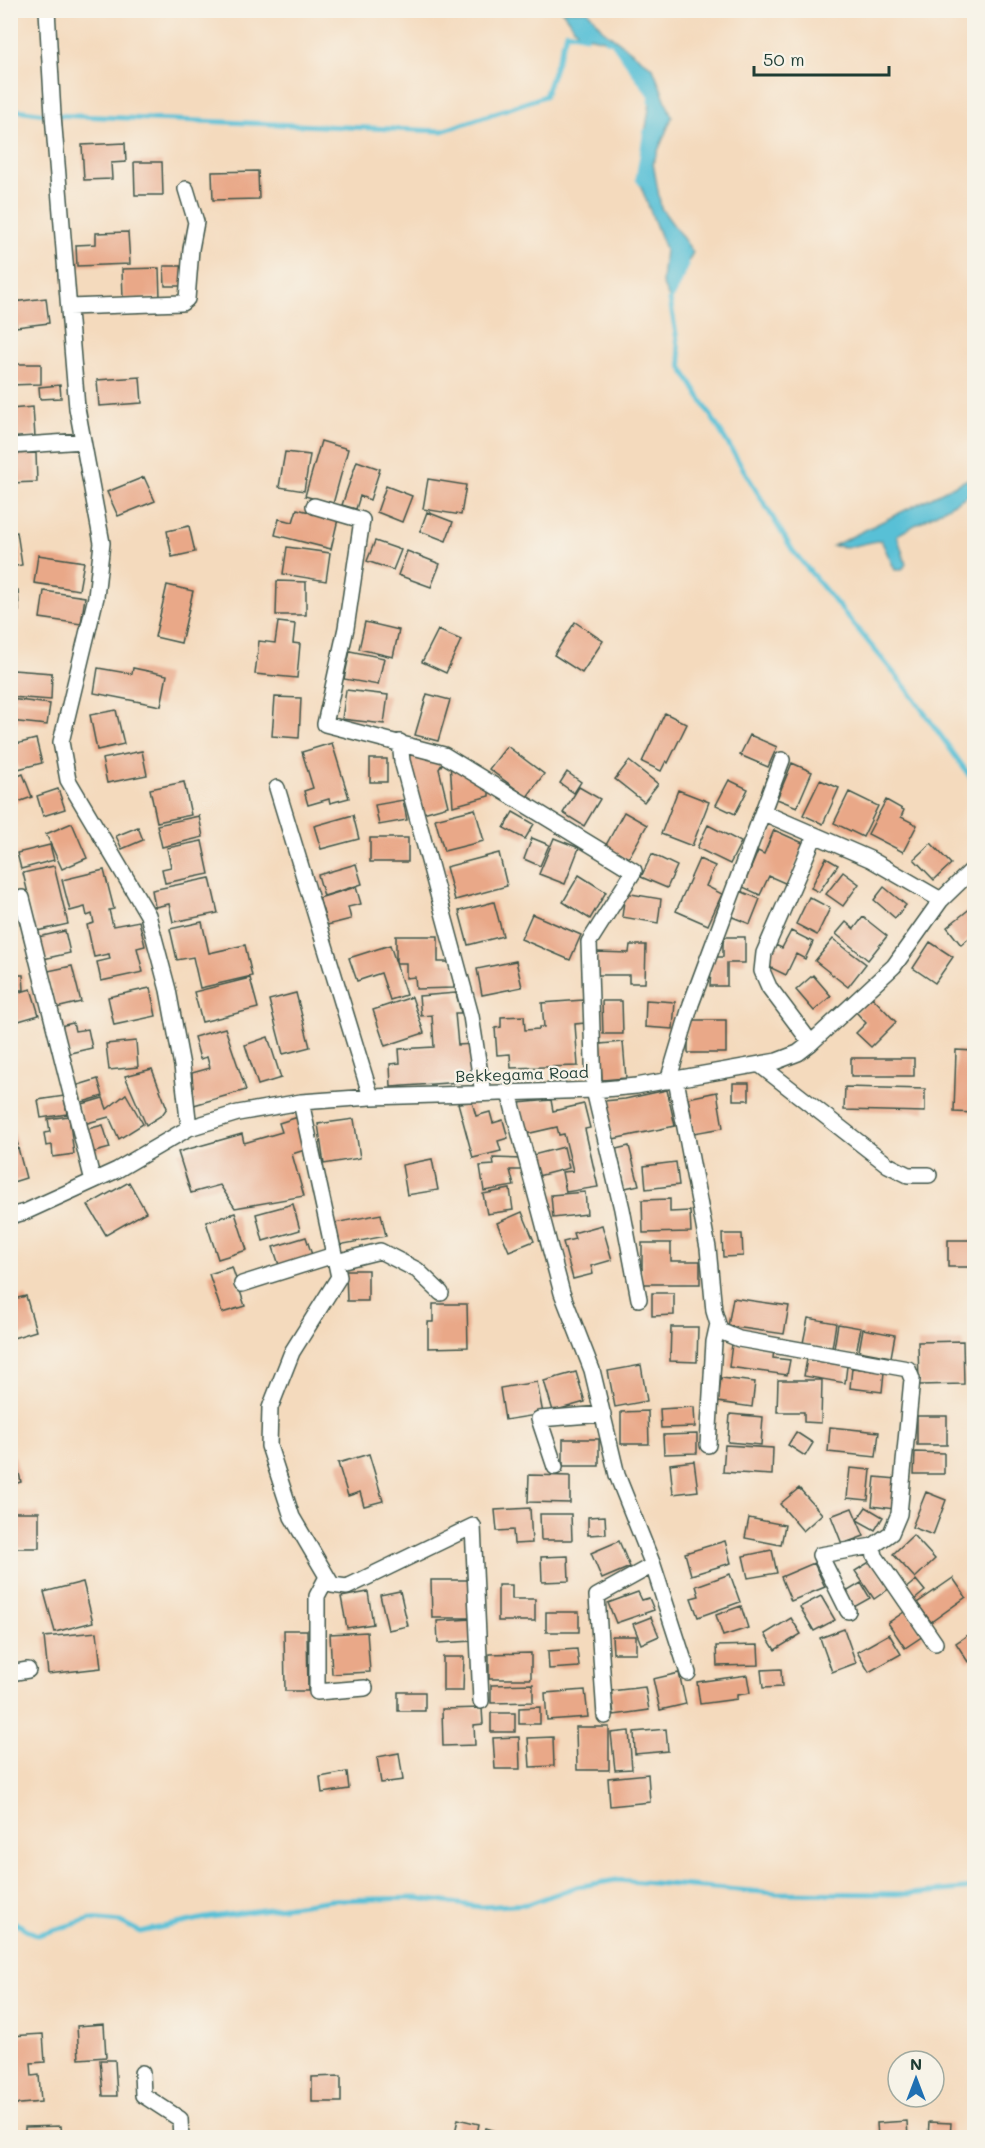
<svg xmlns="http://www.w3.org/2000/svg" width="985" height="2148" font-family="Mali,sans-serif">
<rect width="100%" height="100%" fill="#f7f3e8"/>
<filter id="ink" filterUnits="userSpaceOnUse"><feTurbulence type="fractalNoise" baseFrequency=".0167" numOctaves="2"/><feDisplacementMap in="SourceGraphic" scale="12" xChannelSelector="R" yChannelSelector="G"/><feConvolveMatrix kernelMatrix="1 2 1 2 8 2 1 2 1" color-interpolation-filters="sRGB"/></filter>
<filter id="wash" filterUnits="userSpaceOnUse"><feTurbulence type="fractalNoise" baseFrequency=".008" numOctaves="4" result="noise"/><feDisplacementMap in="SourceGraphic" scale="24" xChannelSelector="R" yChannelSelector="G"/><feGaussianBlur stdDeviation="1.35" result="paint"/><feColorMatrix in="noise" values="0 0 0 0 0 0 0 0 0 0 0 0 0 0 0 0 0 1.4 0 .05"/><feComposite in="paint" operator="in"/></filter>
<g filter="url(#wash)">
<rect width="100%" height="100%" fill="#f4dabd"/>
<path fill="#59c0d6" stroke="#3c7e85" stroke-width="1.5" d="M562,11H588L602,29L653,68L672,117L653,163L661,208L693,252L670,300L662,283L665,249L638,179L651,96L613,42L579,34Z
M974,476V492L897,535L906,564L902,570H895L881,540L849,547L833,546Z"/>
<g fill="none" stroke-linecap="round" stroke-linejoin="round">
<path stroke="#59c0d6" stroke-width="5" d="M607,40L612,41L651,96L650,101
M10,109L53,115L442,131L545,96L567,32L586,36
M641,183L638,179L646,131
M683,259L687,265L670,300L682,368L793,551L908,690L974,782
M10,1920L37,1935L91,1919L121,1922L140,1932L205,1918L332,1900L417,1898L481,1907L528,1904L576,1887L616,1880L776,1893L910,1894L974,1888"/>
</g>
<g id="blocks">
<path fill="#e9a888" d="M125,143L126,162L111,163L112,179L84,180L82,145Z
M134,162H162L163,195H135Z
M258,171L259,199L213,200L212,172Z
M128,232L130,264L77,266L76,245L96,244V233Z
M164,266H185V286H165Z
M159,268L160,298L123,299L122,269Z
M46,298L49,323L16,327L13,302Z
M10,364H41V384L10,385Z
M140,377L142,403L99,406L97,380Z
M60,385L61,398L40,399L39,387Z
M33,407L35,437L10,438V409Z
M321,441L348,449L333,504L305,496Z
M285,452L310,455L304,491L279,487Z
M36,453L37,482L10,483V454Z
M357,461L380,469L370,500L360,496L356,509L342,505Z
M144,477L155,501L118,516L107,492Z
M428,479L466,485L461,515L423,509Z
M386,486L412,496L402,522L377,512Z
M297,509L338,519L331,549L275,535L279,519L293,522Z
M427,512L453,522L446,541L420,531Z
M189,526L195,552L172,557L167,531Z
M17,532L22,565L10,567V533Z
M375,541L401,550L393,570L367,561Z
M287,547L330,553L326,581L283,574Z
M407,551L440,564L431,587L398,575Z
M38,555L84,562L79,590L34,583Z
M277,581L306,582V615H276Z
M167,585L193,591L181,643L155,637Z
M10,590H18L19,611H10Z
M44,591L85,597L81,624L40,618Z
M278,622L295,624L293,643L300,644L297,678L255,674L259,641L275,643Z
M365,622L399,630L393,657L359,649Z
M575,622L603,641L582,673L554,655Z
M438,630L461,640L446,673L422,662Z
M350,651L384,658L378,685L344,679Z
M98,668L132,674L133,668L167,675L161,706L94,693Z
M13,670L52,673L51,700L11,697Z
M346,690L388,695L384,724L342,719Z
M427,694L450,700L438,741L415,735Z
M275,697L301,698L299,738L272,736Z
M10,699L50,704L47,725L10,721Z
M116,710L124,744L97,750L90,715Z
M665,713L687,724L668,763L666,761L661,771L642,762Z
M750,735L777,747L768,767L740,755Z
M36,739L42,763L18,769L12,745Z
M332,743L349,798L330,803L329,799L308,805L304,791L313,788L302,752Z
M507,746L544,774L527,797L489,769Z
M406,748L444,761L439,769L448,806L423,813Z
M142,751L147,775L107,783L102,759Z
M370,759H387V782H370Z
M629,761L658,784L644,802L615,779Z
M450,763L489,787V796L453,806Z
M792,763L812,772L797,807L777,799Z
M567,772L581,782L574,793L560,783Z
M23,774L32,797L10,805V779Z
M729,780L748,789L735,814L716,805Z
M820,780L839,788L823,824L803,815Z
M184,782L191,815L157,822L150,789Z
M579,787L600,799L584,826L563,813Z
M58,789L65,809L43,816L37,796Z
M678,790L709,802L692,846L661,834Z
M849,792L878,806L863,837L834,823Z
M403,800L407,820L379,825L375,805Z
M886,800L904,810L901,817L917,825L903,852L868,834Z
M475,809L484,841L444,851L435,819Z
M513,812L534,824L525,839L504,828Z
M624,812L647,825L628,859L605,847Z
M353,815L359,839L321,849L314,826Z
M199,816L203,837L162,847L157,825Z
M72,823L87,858L62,869L46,834Z
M708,825L741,842L730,864L697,848Z
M138,827L143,840L122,849L116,836Z
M774,830L805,844L787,884L769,876L760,895L743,887L758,851L764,854Z
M370,838H408V862H370Z
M532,838L549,845L540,866L524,859Z
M554,838L579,848L565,884L539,874Z
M202,841L209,874L165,883L162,869L171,867L167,848Z
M931,843L951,864L934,880L914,859Z
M50,845L54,860L21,869L17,853Z
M499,853L507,886L455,900L446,867Z
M652,854L677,866L667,888L641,877Z
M826,858L838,865L819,892L811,888Z
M699,859L715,866L706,886L722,894L708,925L676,911Z
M356,864L362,884L324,896L318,875Z
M54,866L68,924L37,931L23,873Z
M104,870L114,909L109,910L113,926L139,921L145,946L137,948L143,972L101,981L97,962L110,959L109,954L94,957L87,925L94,923L92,914L87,916L85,907L70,911L62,880Z
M843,872L859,884L843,906L826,894Z
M579,875L606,892L590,919L563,902Z
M210,878L218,913L173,922L169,904L155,907L152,890Z
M356,887L361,904L348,907L351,919L327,925L319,898Z
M884,887L906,905L895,918L874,900Z
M740,891L760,899L750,924L730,916Z
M625,893L661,899L658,923L622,917Z
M809,897L830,908L817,935L796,924Z
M494,902L503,936L468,945L459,911Z
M972,907L974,910V934L961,945L947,927Z
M532,914L581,935L570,960L521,939Z
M863,917L887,936L868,960L836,934L846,922L854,929Z
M202,922L209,953L245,945L252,976L200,988L193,957L177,960L170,929Z
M65,931L70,953L43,959L38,937Z
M791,931L813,942L805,959L796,954L786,975L765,965L775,945L782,948Z
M396,936H438V962H454V988L416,989L415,977L406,978V963H396L406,995L390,1000L381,973L357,981L349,958L390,945L396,963Z
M723,937H745V963H727V986H710L712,957H723Z
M833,939L866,964L848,987L815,961Z
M930,942L953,957L935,983L913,968Z
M630,945H646L645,983H629V975H596L597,952L629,953Z
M516,961L522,987L482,995L477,969Z
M72,966L81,1002L56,1008L48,971Z
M10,975H23L24,990H10Z
M813,975L831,996L814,1011L796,990Z
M250,978L258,1008L202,1022L194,992Z
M150,988L156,1016L114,1025L108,997Z
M31,989L39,1015L12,1023L10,995Z
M296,993L310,1047L283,1054L269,1000Z
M456,993L461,1013H455L458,1045L473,1044L477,1078L460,1079L461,1082L391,1087L390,1064L400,1063L399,1049L434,1047L432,1015L421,1016L419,996Z
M412,997L424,1033L385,1046L373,1010Z
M872,997L896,1022L871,1047L856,1033L866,1023L856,1012Z
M583,1000L585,1023L575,1024L578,1066L511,1068L510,1054L497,1055L495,1028L501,1027V1017L524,1016L525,1030L539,1029V1027H544L542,1003Z
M646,1000L675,1002L673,1029L645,1027Z
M602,1001H622L623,1034H603Z
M688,1020H726V1053H688Z
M73,1023L75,1031L88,1029L92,1048L66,1054L60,1026Z
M225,1028L246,1090L194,1105L192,1073L210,1068L207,1057L200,1059L194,1037Z
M268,1037L281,1078L258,1085L245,1045Z
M136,1041L138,1067L109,1070L106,1044Z
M623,1042L626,1078L602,1080L600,1044Z
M956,1050L974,1051V1113L954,1112Z
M851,1058H914V1076H851Z
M152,1069L167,1108L162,1115L146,1125L125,1076Z
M98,1079L103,1096L79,1103L75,1086Z
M733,1083H749V1100H733Z
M845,1087L925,1089V1112L844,1110Z
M667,1090L675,1126L613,1139L604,1101L625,1099Z
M717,1092L723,1128L694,1133L688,1098Z
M126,1094L143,1124L119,1139L109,1117L84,1124L79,1105L103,1098L107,1109Z
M64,1096L67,1114L41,1118L38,1100Z
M551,1100L553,1111L584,1104L590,1128L585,1129L598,1187L566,1192L562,1172L573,1171L564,1134L559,1135L557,1127L526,1134L518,1103Z
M472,1102L476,1116L490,1112L493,1123L503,1120L508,1138L498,1141L501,1151L473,1158L458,1103Z
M69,1116L74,1154L53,1157L52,1145L46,1146L44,1133L50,1132L48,1119Z
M298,1117L308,1149L292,1154L304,1196L235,1208L220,1185L191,1193L178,1152L242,1134L244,1143L282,1132L279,1123Z
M354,1119L360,1158L324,1164L318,1124Z
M10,1123L18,1145L10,1147Z
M103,1125L110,1148L91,1153L84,1130Z
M629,1146L639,1185L625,1188L616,1149Z
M564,1147L569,1168L538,1176L533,1155Z
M18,1148L26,1178L10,1183V1150Z
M493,1158L521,1159V1170H510L514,1186L484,1191L480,1166L494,1165Z
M432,1159L438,1190L407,1195L402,1165Z
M676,1162L679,1185L646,1189L644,1166Z
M129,1182L146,1212L106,1235L88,1205Z
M510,1189L513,1210L487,1214L483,1194Z
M585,1192L587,1214L553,1218L551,1195Z
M670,1199V1212L690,1211L691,1232L643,1233L642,1200Z
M293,1204L300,1230L263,1241L256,1214Z
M522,1212L534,1241L509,1251L497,1223Z
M235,1213L247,1250L218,1259L206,1222Z
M381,1214L386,1236L339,1245L334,1223Z
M602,1225L612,1260L591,1266L593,1274L573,1279L563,1242L575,1239L573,1233Z
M722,1234H742L743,1256L723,1257Z
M306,1237L313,1258L280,1268L273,1247Z
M948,1240H974V1267H948Z
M642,1243H671V1261H700V1284H642Z
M232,1267L245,1306L222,1313L209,1274Z
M346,1270H368V1301H347Z
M652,1293H674V1315L652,1316Z
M26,1296L36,1331L10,1339V1300Z
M733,1298L789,1306L784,1334L728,1326Z
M433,1304H467L468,1347L428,1348V1322H433Z
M808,1318L836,1323L832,1348L803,1343Z
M838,1324L861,1328L856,1353L834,1349Z
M671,1327H698L697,1362L670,1361Z
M863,1329L895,1335L891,1357L859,1351Z
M963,1341L964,1384L919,1385L918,1342Z
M732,1344L774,1350L773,1358L790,1360L787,1375L729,1367Z
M972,1345H974V1368H972Z
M807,1359L847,1366L845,1383L804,1376Z
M641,1365L647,1401L615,1407L608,1371Z
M852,1368L884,1372L882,1392L850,1388Z
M576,1372L585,1402L553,1411L544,1381Z
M721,1378L755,1382L752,1407L718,1402Z
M778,1380H822L821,1423L804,1422V1412H777Z
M971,1381H974V1403H971Z
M537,1382L543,1414L505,1420L500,1388Z
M694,1407L695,1427L661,1428L660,1409Z
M972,1407H974V1433H971Z
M648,1411L649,1444H621V1412Z
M730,1414L763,1417L761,1445L728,1442Z
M917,1416H947V1445H917Z
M830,1427L879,1432L876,1457L828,1452Z
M796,1432L813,1443L805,1456L788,1445Z
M697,1434V1453L664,1454L663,1435Z
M563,1439H599V1466H563Z
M725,1445L773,1448L772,1475L723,1472Z
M915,1452L944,1453V1474H914Z
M369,1454L383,1501L364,1506L360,1492L348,1496L338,1463Z
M15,1456L21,1482L10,1485V1457Z
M694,1461L698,1491L673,1494L670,1464Z
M850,1468L871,1470L868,1500L847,1498Z
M529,1475L570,1476V1503L528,1502Z
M875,1477L897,1479L894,1509L872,1506Z
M799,1488L822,1514L803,1531L780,1504Z
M926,1492L946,1500L933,1535L912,1527Z
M866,1507L883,1517L875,1530L857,1520Z
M530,1508L532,1543L514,1544L513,1530L497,1531L495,1510Z
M852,1508L864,1536L842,1544L831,1516Z
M12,1512H39V1548H12Z
M540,1514H571L572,1540H541Z
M605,1516L606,1534L588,1535V1517Z
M749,1518L785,1525L781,1545L745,1538Z
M913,1535L935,1559L915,1578L893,1554Z
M619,1541L630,1567L602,1579L591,1553Z
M725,1541L731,1563L691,1575L685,1553Z
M772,1550L777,1573L748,1578L743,1556Z
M568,1556L569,1581L542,1582L541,1557Z
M871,1561L890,1588L874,1599L855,1571Z
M814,1563L825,1587L791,1601L781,1577Z
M730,1574L740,1602L698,1617L691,1598L699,1596L696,1586Z
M953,1578L966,1597L931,1622L917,1603Z
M431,1580H470V1618H432Z
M916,1580L925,1591L913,1601L904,1590Z
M83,1582L93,1622L55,1632L44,1592Z
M861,1583L870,1598L854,1607L846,1592Z
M498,1585H512V1599H535V1621H498Z
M400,1591L408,1626L388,1630L380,1595Z
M368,1592L373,1624L347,1628L341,1597Z
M638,1592L642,1600L649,1598L654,1610L616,1623L608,1603Z
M821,1596L835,1620L814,1631L800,1607Z
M741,1606L748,1628L723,1636L716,1615Z
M907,1610L923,1636L905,1648L888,1623Z
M546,1612H579V1632H546Z
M651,1617L659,1636L641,1644L633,1624Z
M791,1618L801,1634L775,1650L765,1634Z
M473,1619L474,1641L438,1643L437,1621Z
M844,1629L856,1663L832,1672L820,1638Z
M284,1630H307L308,1691H285Z
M974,1631V1658L968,1662L956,1643Z
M97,1632L101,1668L48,1674L44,1637Z
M367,1632L370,1672L332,1674L330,1634Z
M889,1634L901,1654L869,1672L857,1652Z
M612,1636H636V1653H613Z
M758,1645L759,1665L717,1666L716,1646Z
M577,1649L579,1667L549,1669L548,1651Z
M531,1653V1679H489V1654Z
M443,1657H464L463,1691H443Z
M781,1669L782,1687L763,1688L761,1670Z
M679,1673L686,1704L660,1710L653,1679Z
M747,1675L750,1693L737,1695V1699L700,1704L697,1682Z
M533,1684V1702L491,1703V1685Z
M645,1687L649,1710L614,1715L611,1691Z
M585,1690L588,1717L547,1720L545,1693Z
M398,1692H425V1711H398Z
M540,1707V1724H519V1708Z
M482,1708L483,1724L474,1725L475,1745L443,1746L442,1709Z
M491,1713H515V1732H491Z
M576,1727H609V1770H577Z
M666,1729L668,1751L635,1754L634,1732Z
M629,1731L632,1769L615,1770L611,1733Z
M519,1737L520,1769H495L493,1738Z
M553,1737L554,1766L530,1767L528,1738Z
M399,1753L403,1780L381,1783L377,1757Z
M347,1772L349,1789L322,1793L320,1777Z
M648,1774L650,1802L610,1806L608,1778Z
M104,2024L106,2057L79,2059L77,2026Z
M43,2034L45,2062L31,2063L32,2076L39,2075L41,2102L10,2105V2036Z
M100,2060H115L117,2096H103Z
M341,2076V2102H312V2077Z
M458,2119L479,2124L476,2138L455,2133Z
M907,2121L908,2138H878L877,2123Z
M929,2122L951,2123L950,2138H928Z
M61,2126L62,2138H25V2127Z
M486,2128L499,2132L497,2138H483Z"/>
</g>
</g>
<g filter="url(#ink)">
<use href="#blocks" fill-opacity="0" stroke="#3f5549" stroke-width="1.5"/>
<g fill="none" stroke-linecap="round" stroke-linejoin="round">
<defs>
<path id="street" d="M47,10L53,115L77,408L102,543L96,597L61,742L68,780L148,915L168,990L182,1066L189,1128
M69,307L182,303L187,299L191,249L196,222L186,189
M10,446L83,441
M314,506L362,520L346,628L325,724L444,755L634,871L589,942L594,1090L622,1209L639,1299
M400,742L402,761L471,1016L483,1093
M277,788L371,1097
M764,813L870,859L941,900
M22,898L93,1181
M811,1043L769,987L762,971L764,953L815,835
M760,1065L888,1165L908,1175H929
M676,1080L708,1248L714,1311L720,1331L739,1339L908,1369L912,1379L899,1514L891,1533L873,1546L875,1556L935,1643
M668,1081L691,1004L782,760
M509,1093L562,1293L592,1370L617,1475L653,1565L597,1596L605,1716
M301,1102L339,1277L292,1352L270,1408L269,1446L292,1517L332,1585L347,1587L473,1526L481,1701
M10,1216L25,1212L117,1170L189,1128L238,1113L301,1102L371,1097L594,1090L636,1086L777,1061L798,1053L811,1043L894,966L941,900L974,868
M336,1262L380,1251L417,1270L441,1293
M242,1284L334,1255
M708,1445L714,1342L718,1324
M555,1467L539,1419L603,1414
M653,1565L688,1673
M327,1577L317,1596V1692L365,1688
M848,1611L820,1555L873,1546
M10,1673L28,1670
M142,2073L143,2095L180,2119L181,2138"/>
</defs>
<use href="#street" stroke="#3f5549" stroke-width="18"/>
<use href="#street" stroke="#fff" stroke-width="15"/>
</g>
</g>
<g text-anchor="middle" stroke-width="4.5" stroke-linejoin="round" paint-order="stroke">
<g font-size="16" fill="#1f3d34" stroke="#f7f3e8">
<text transform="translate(522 1074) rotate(-2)" y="6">Bekkegama Road</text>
</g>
</g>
<rect width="985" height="2148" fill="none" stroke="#f7f3e8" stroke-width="36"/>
<g transform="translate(916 2079)"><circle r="28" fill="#f7f3e8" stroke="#a1aaa0" stroke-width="1.5"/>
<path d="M0-4.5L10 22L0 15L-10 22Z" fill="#1f6fb2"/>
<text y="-9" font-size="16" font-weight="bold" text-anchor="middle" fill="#1f3d34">N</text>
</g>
<path d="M754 66v9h135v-9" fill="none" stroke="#1f3d34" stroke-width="3"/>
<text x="763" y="66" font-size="18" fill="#1f3d34" stroke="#f7f3e8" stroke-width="4.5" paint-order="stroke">50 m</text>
</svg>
